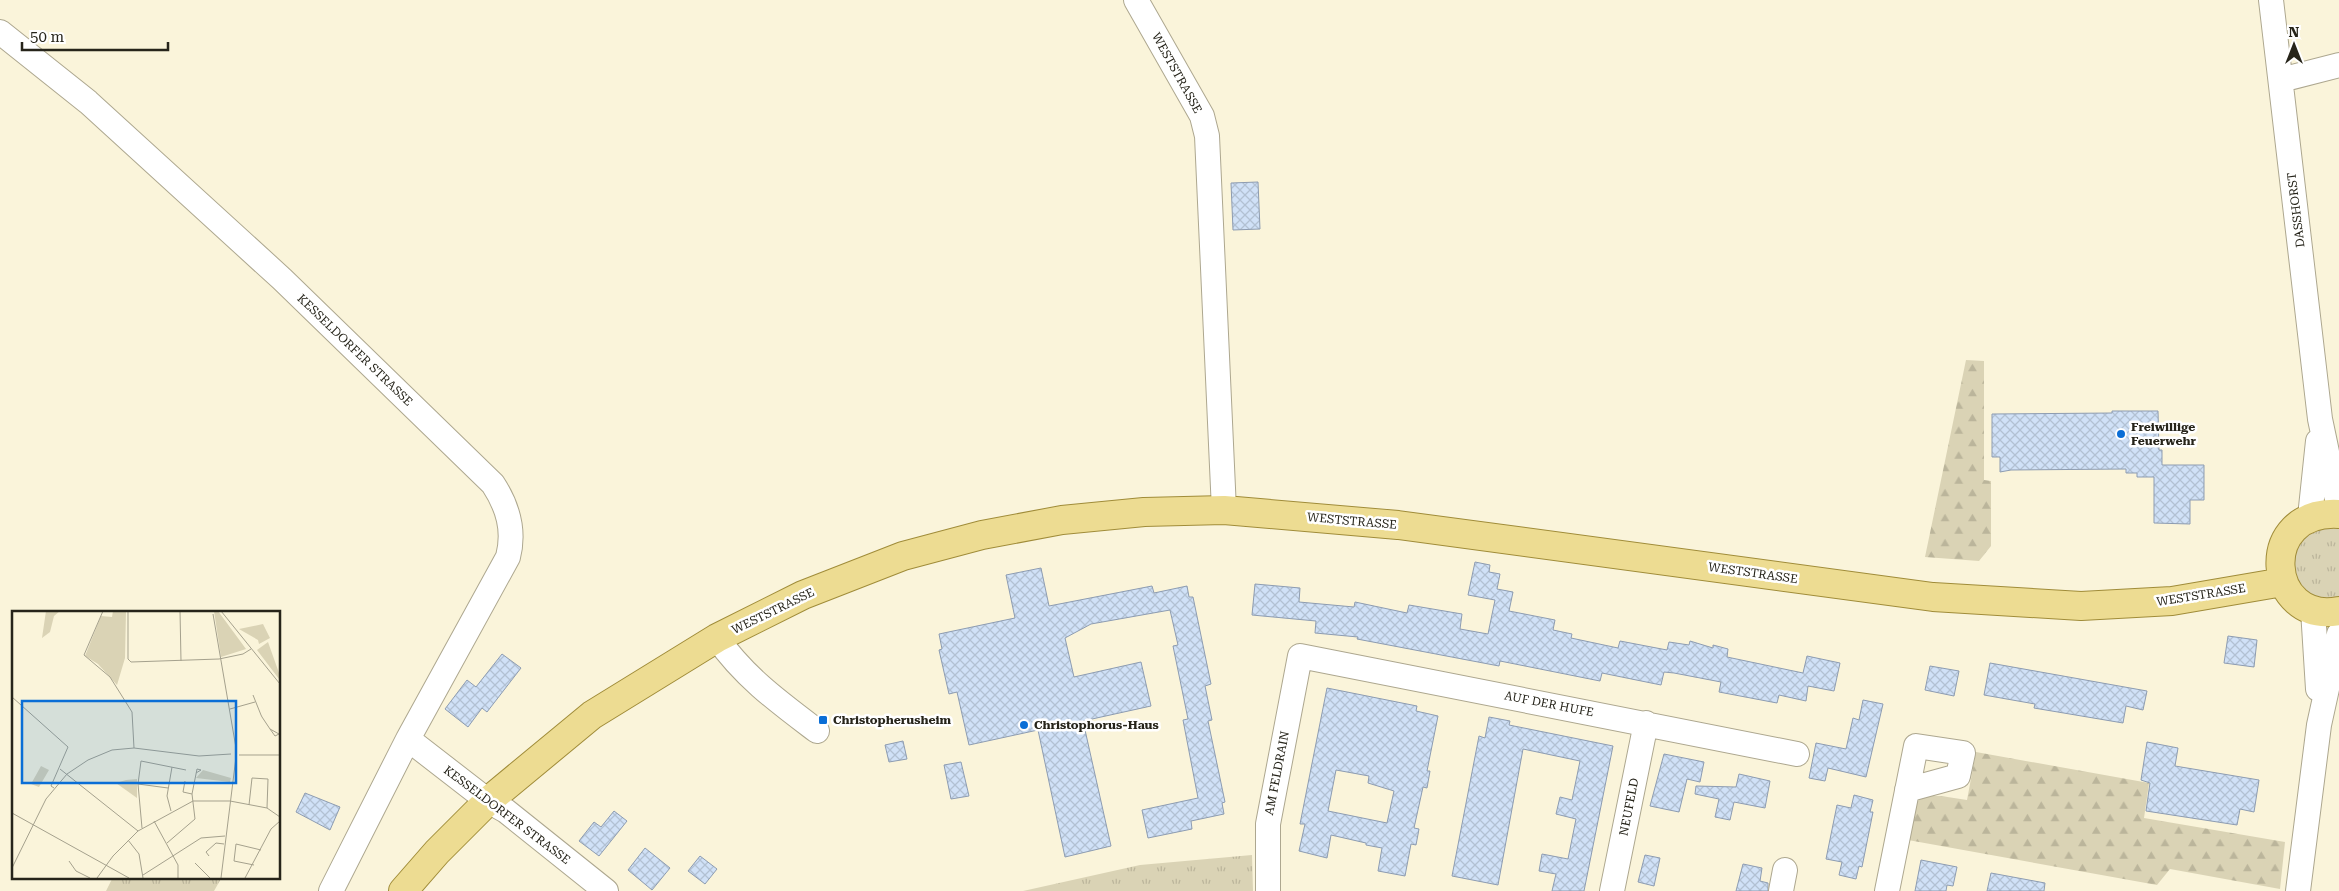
<svg xmlns="http://www.w3.org/2000/svg" width="2339" height="891" font-family="'Roboto Serif',serif">
<defs>
<pattern id="grass-tufts" width="24" height="20" patternUnits="userSpaceOnUse" patternTransform="scale(1.25)"><rect width="24" height="20" fill="#dad3b5"/><path d="M3 7l-1-3M5 7V3M7 7l1-3M15 17l-1-3M17 17v-4M19 17l1-3" fill="none" stroke="#bbb59b"/></pattern>
<pattern id="forest-firs" width="22" height="20" patternUnits="userSpaceOnUse" patternTransform="scale(1.25)"><rect width="22" height="20" fill="#dad3b5"/><path d="M5 1l3.5 6h-7zM16 11l3.5 6h-7z" fill="#bbb59b"/></pattern>
<pattern id="building-cross-hatch" width="8" height="8" patternUnits="userSpaceOnUse" patternTransform="scale(1.25)"><rect width="8" height="8" fill="#d0e1f7"/><path d="M0 0l8 8M0 8l8-8" fill="none" stroke="#b2c1d3"/></pattern>
</defs>
<rect width="100%" height="100%" fill="#faf4da"/>
<path fill="url(#grass-tufts)" d="M2339,524V601L2316,600L2292,578L2298,537Z
M1252,855L1253,891H1023L1140,865Z
M113,877H222L214,891H106Z"/>
<path fill="url(#forest-firs)" d="M1966,360L1984,361V480L1991,481V546L1979,561L1925,557Z
M1976,752L2149,783L2144,818L2285,842L2280,889L2170,869L2157,885L1908,840L1916,803L1923,796H1941L1967,800Z"/>
<path fill="url(#building-cross-hatch)" stroke="#8d9cb1" fill-rule="evenodd" d="M1258,182L1260,229L1233,230L1231,183Z
M2112,411H2158L2159,450H2162V465H2204V500H2190V524L2154,523V477H2137V473H2126V469L2011,470L2000,472V457H1992V414L2112,413Z
M1475,562L1490,565L1489,572L1500,574L1497,589L1513,592L1509,611L1555,620L1553,630L1572,634L1571,638L1618,648L1620,641L1667,650L1669,642L1689,645L1690,641L1713,648V645L1728,649L1727,657L1803,673L1807,656L1840,663L1834,691L1808,686L1806,701L1779,695L1777,703L1719,692L1721,682L1674,673L1664,672L1661,685L1602,673L1600,681L1500,661L1499,666L1357,639L1358,637L1315,633L1316,621L1252,615L1255,584L1300,588L1299,602L1354,607L1355,602L1407,613L1409,605L1462,614L1460,629L1488,634L1495,600L1468,595Z
M1041,568L1049,606L1152,586L1154,593L1187,586L1189,597H1193L1211,684L1205,686L1212,720L1208,721L1225,802L1222,803L1224,814L1191,821L1192,829L1148,838L1142,810L1198,798L1183,720L1188,719L1173,646L1178,645L1170,610L1091,624L1065,638L1074,677L1141,662L1151,706L1083,721L1111,846L1065,857L1038,730L969,745L957,692L949,694L939,650L942,649L939,634L1015,618L1006,575Z
M2228,636L2257,640L2254,667L2224,663Z
M502,654L521,668L487,712L482,708L468,727L445,709L467,680L476,687Z
M1990,663L2147,691L2143,710L2126,706L2123,723L2034,708L2035,704L1984,695Z
M1930,666L1959,671L1954,696L1925,690Z
M1327,688L1417,706L1416,711L1438,716L1427,771H1430L1427,788L1423,787L1414,828L1419,829L1416,845L1411,844L1405,876L1378,871L1382,848L1366,845V843L1331,835L1327,858L1299,851L1305,824H1300ZM1336,770L1369,776L1368,783L1394,791L1387,823L1328,811Z
M1863,700L1883,704L1866,777L1828,768L1825,781L1809,778L1816,743L1846,749L1853,718L1859,720Z
M1489,717L1510,721L1509,725L1613,746L1584,891H1552L1556,874L1539,871L1542,854L1568,859L1576,819L1556,814L1560,797L1572,800L1580,761L1523,749L1498,885L1452,876L1479,736L1485,738Z
M903,741L907,759L889,762L885,745Z
M2147,742L2178,748L2175,766L2259,780L2254,812L2240,809L2237,825L2146,811L2150,783L2141,780Z
M1664,754L1704,762L1700,782L1687,779L1679,812L1650,806Z
M961,762L969,796L951,799L944,765Z
M1739,774L1770,781L1765,808L1734,802L1730,820L1715,817L1719,799L1695,794L1696,786L1736,787Z
M305,793L340,807L330,830L296,812Z
M1854,795L1873,800L1870,812H1873L1862,867L1859,866L1856,879L1839,875L1842,862L1826,859L1837,805L1851,808Z
M614,811L627,821L599,856L579,841L594,822L601,827Z
M645,848L670,868L652,890L628,870Z
M1645,855L1660,858L1654,886L1638,882Z
M700,856L717,869L705,884L688,871Z
M1921,860L1957,867L1953,886L1947,885L1946,891H1915Z
M1743,864L1762,868L1760,881L1768,883V891H1736Z
M1991,873L2045,883L2044,891H1987Z"/>
<g fill="none" stroke-linecap="round" stroke-linejoin="round">
<defs>
<path id="minor" d="M1136,0L1202,116L1207,136L1224,510
M2271,0L2320,419L2339,509
M0,32L88,102L282,279L493,484C508,507 515,530 508,557L408,739L331,891
M2281,80L2339,65
M2310,517L2318,441
M2313,610L2318,689
M717,638C744,677 780,703 817,731
M408,739L488,801L506,811L606,891
M1268,891V824L1300,656L1797,754
M1612,891L1646,723
M1781,891L1785,870
M1887,891L1916,746L1963,753L1958,776L1907,790
M2298,891L2319,725L2339,634"/>
<path id="major" d="M2339,514C2256,509 2266,625 2339,611
M403,891L437,852L488,801L592,715L717,638L803,595L903,556L982,535L1062,520L1144,512L1224,510L1398,525L1933,597L2081,606L2172,601L2283,582"/>
</defs>
<use href="#minor" stroke="#ada78f" stroke-width="26"/>
<use href="#major" stroke="#a08c39" stroke-width="30"/>
<use href="#minor" stroke="#fff" stroke-width="24"/>
<use href="#major" stroke="#eddc92" stroke-width="28"/>
</g>
<g fill="#0a6ed6" stroke="#fff" stroke-width="2">
<circle cx="2121" cy="434" r="5"/>
<rect x="818" y="715" width="10" height="10" rx="2.5"/>
<circle cx="1024" cy="725" r="5"/>
</g>
<g text-anchor="middle" stroke-width="5" stroke-linejoin="round" paint-order="stroke">
<g font-size="12" fill="#26241a" stroke="#fff">
<text transform="translate(1177 73) rotate(61)" y="4">WESTSTRASSE</text>
<text transform="translate(2296 210) rotate(-97)" y="4">DASSHORST</text>
<text transform="translate(355 350) rotate(44)" y="4">KESSELDORFER STRASSE</text>
<text transform="translate(1352 521) rotate(5)" y="4">WESTSTRASSE</text>
<text transform="translate(1753 573) rotate(8)" y="4">WESTSTRASSE</text>
<text transform="translate(2201 595) rotate(-9)" y="4">WESTSTRASSE</text>
<text transform="translate(773 611) rotate(-26)" y="4">WESTSTRASSE</text>
<text transform="translate(1549 704) rotate(11)" y="4">AUF DER HUFE</text>
<text transform="translate(1277 773) rotate(-79)" y="4">AM FELDRAIN</text>
<text transform="translate(1629 807) rotate(-79)" y="4">NEUFELD</text>
<text transform="translate(507 815) rotate(37)" y="4">KESSELDORFER STRASSE</text>
</g>
<g font-size="12" font-weight="bold" fill="#26241a" stroke="#fff" text-anchor="start">
<text x="2131" y="431">Freiwillige<tspan x="2131" dy="14">Feuerwehr</tspan></text>
<text x="833" y="724">Christopherusheim</text>
<text x="1034" y="729">Christophorus-Haus</text>
</g>
</g>
<g transform="translate(12 611)">
<rect width="268" height="268" fill="#faf4da"/>
<path d="M34,0H48L42,5L38,21L30,27ZM101,0H114L113,47L105,74L86,53L73,45L89,5L100,6ZM202,0H206L234,38L209,46ZM251,13L258,27L247,33L246,29L227,18ZM256,31L267,62V68L245,39ZM29,155L37,159L27,176L19,173ZM125,168V187L104,172L114,169Z" fill="#dad3b5"/>
<path d="M191,159L219,167L218,171L184,167Z" fill="#dad3b5"/>
<path fill="none" stroke="#a5a18d" stroke-width="1" d="M91,0L72,44L98,66L120,101L122,137M116,0V48L119,51L207,48L231,43L239,38M168,0L169,50M209,0L268,73M201,3L224,137M241,84L249,104L250,106L258,118L263,125L267,123L258,118M0,86L56,136L39,175L42,177M218,98L243,91M227,144H268M48,158L126,220M173,170L171,181L180,183M126,173L156,177M237,194L240,167L256,168L255,197M159,200L155,185L160,156M0,202L117,267M142,210L166,254V267M130,217L126,173L129,150L174,159M116,229L127,243L131,267M155,232L183,208L180,183L185,158L189,159L184,162M197,245L194,241L204,232L212,233M57,250L64,260L78,267M183,252L198,267M242,254L222,250L224,233L249,239M0,257L34,188L55,163L76,149L100,139L122,137L187,145L219,143M131,264L189,227L213,225M85,267L101,245L126,220L181,190H218L255,197L268,206M209,267L224,146M233,267L259,218L268,210"/>
<path fill="#0a6ed6" fill-opacity="0.15" stroke="#0a6ed6" stroke-width="2.5" d="M10,90H224V172H10Z"/>
<rect width="268" height="268" fill="none" stroke="#26241a" stroke-width="2.5"/>
</g>
<g transform="translate(2294 45)" stroke="#ffffff" stroke-width="4" paint-order="stroke">
<path d="M0-4L9 19L0 12L-9 19Z" fill="#26241a"/>
<text y="-8" font-size="14" font-weight="bold" text-anchor="middle" fill="#26241a">N</text>
</g>
<path d="M22 42v8h146v-8" fill="none" stroke="#26241a" stroke-width="2.5"/>
<text x="30" y="42" font-size="15" fill="#26241a" stroke="#ffffff" stroke-width="4" paint-order="stroke">50 m</text>
</svg>
